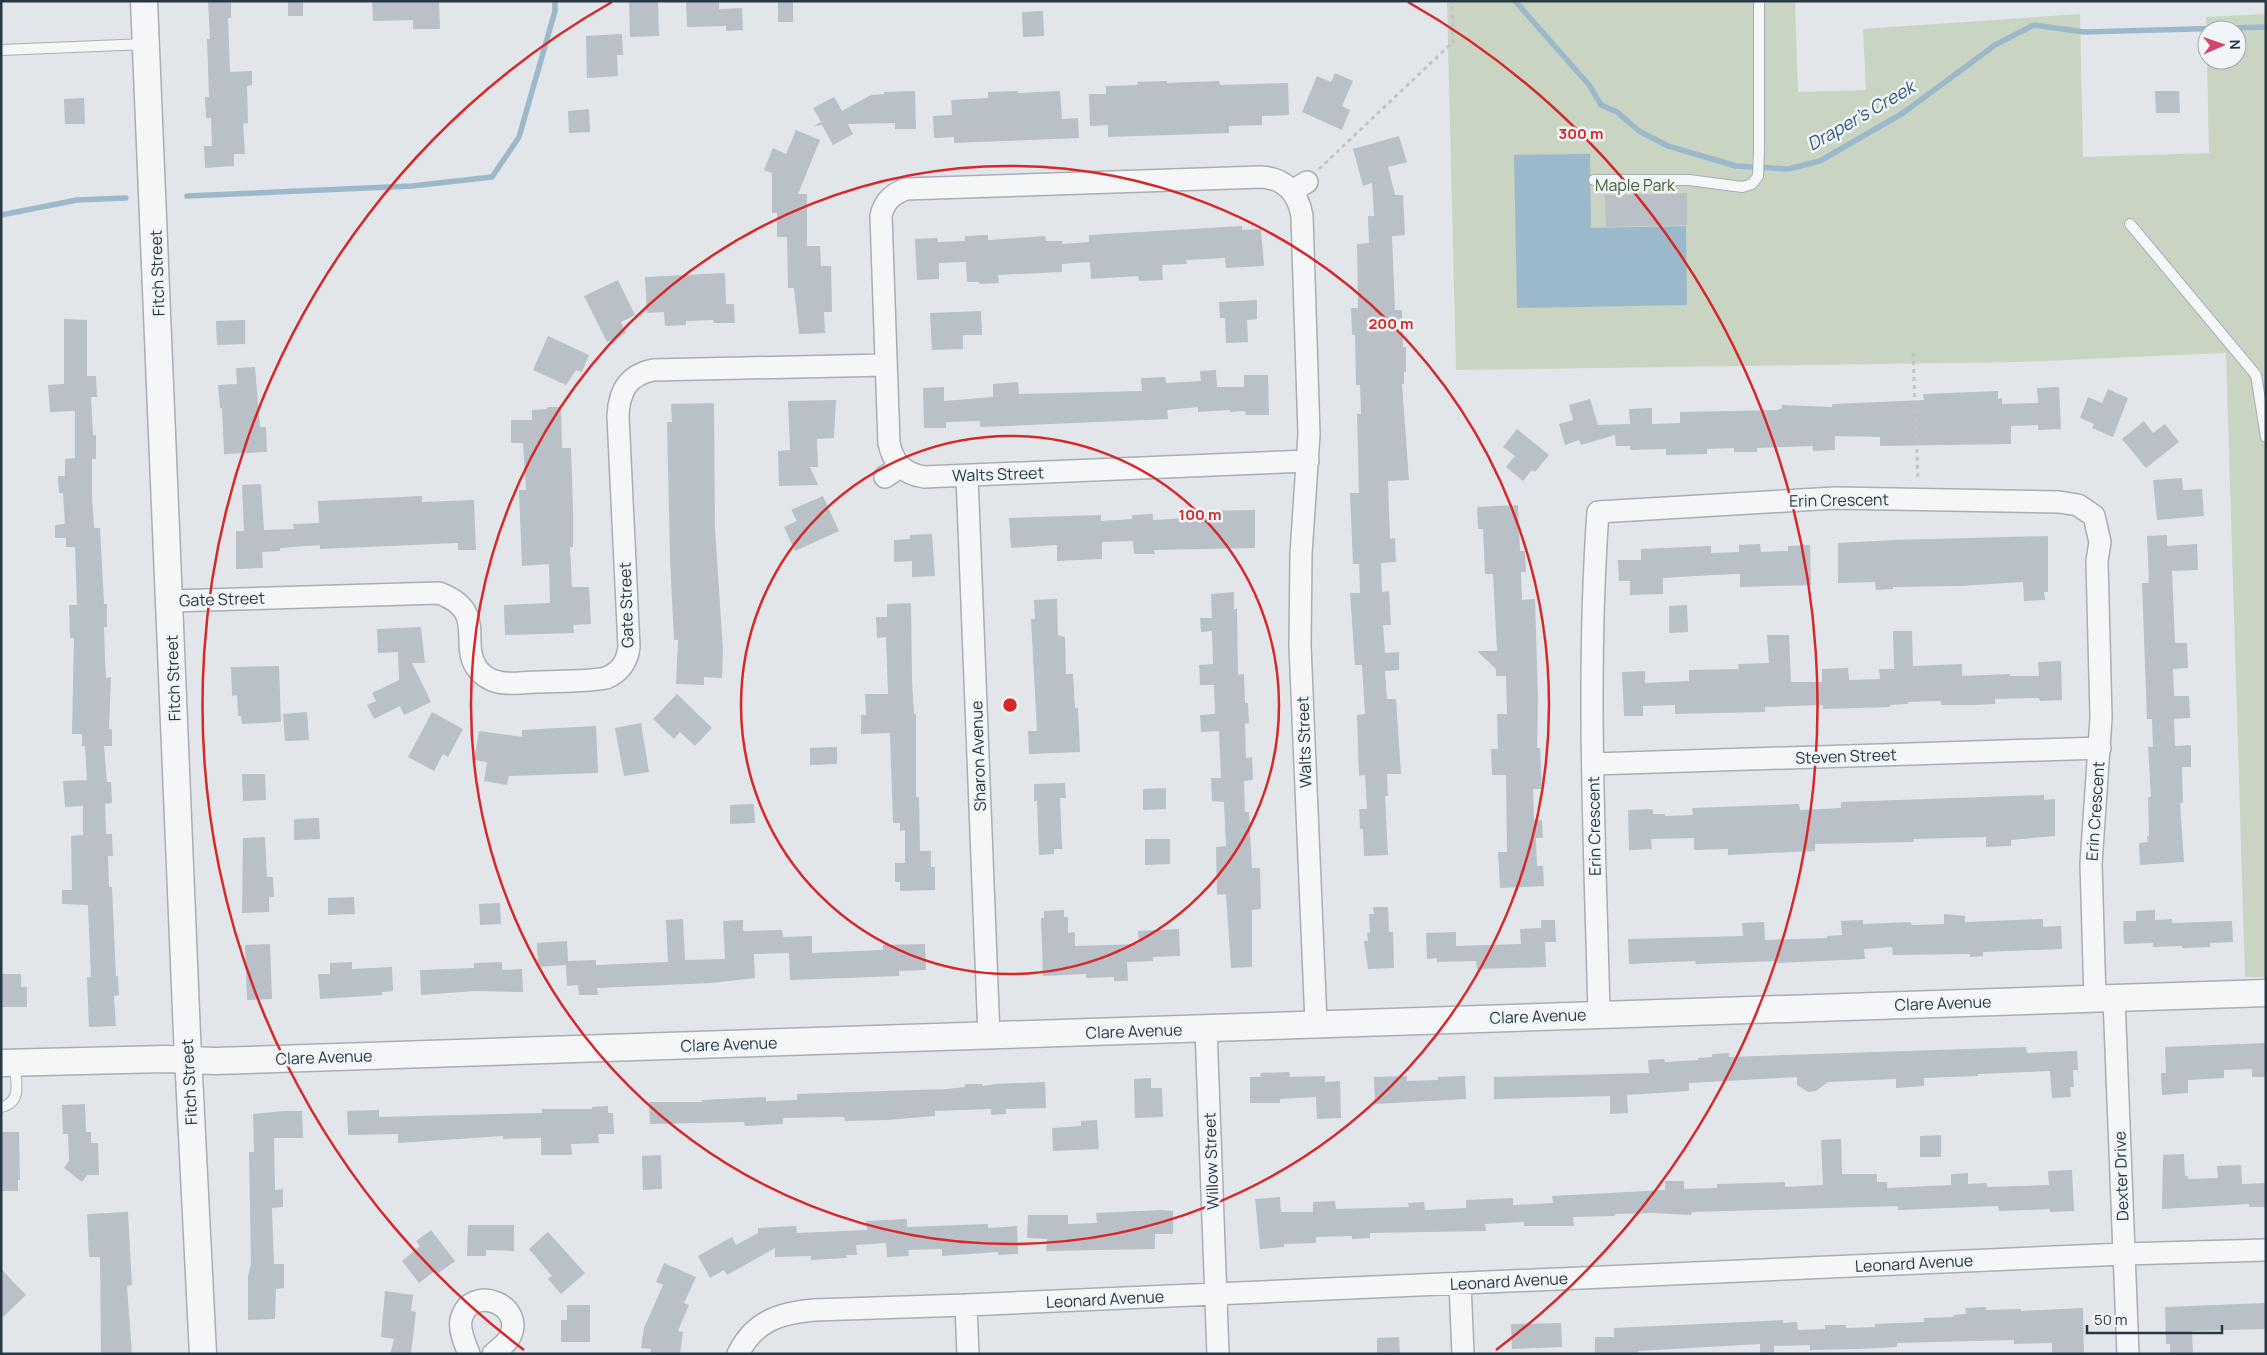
<svg xmlns="http://www.w3.org/2000/svg" width="2267" height="1355" font-family="Manrope,sans-serif">
<rect width="100%" height="100%" fill="#e2e6ea"/>
<path fill="#c9d4c3" d="M1447,1H1795L1798,92L1866,90L1863,29L2080,14L2083,157L2209,153L2207,60H2237V30H2207V48L2206,17L2266,14V977H2245L2226,353L2018,362L1456,370Z"/>
<path fill="#9cb9cb" d="M1590,154L1591,228L1686,226L1687,305L1517,308L1514,155Z"/>
<g fill="none" stroke-linecap="round" stroke-linejoin="round">
<path stroke="#9cb9cb" stroke-width="5.5" d="M1515,1L1590,86L1601,105L1617,112L1639,131L1668,146L1736,166L1788,169L1820,161L1903,113L1995,45L2034,25L2084,32L2266,27
M187,196L412,186L492,177L519,137L555,11V1
M1,215L77,200L126,198"/>
</g>
<path fill="#b9c0c8" d="M208,1H231V18H228L230,72L252,71V85L247,86L248,123L243,124L245,154H234V166L205,168L204,146H212L211,118H206L205,97H209L207,39H210Z
M288,1H303V16H288Z
M372,1H439L440,29H413V20L373,21Z
M629,1H658L659,36L630,37Z
M686,1H719V9L742,8L743,30L726,31V26L687,27Z
M778,1H793V22H778Z
M1043,11L1044,36L1023,37L1022,12Z
M622,34L623,55H617L618,76L587,78L586,36Z
M1335,73L1353,81L1342,106L1350,110L1342,130L1302,112L1317,76L1331,82Z
M1167,81V83L1219,81L1220,85L1288,83L1289,115L1262,116V125L1229,126V133L1108,137V125L1090,126L1089,94H1106V86L1138,85L1137,82Z
M915,91L916,129H895V123L848,124L853,134L833,145L822,125L814,126L821,122L813,108L834,97L842,111L871,95L884,94V92Z
M1018,91V93L1060,91L1062,119L1078,118L1079,138L954,143V137L934,138L933,116L952,115L951,100L988,98V92Z
M2155,91H2179L2180,113H2156Z
M84,98L85,124H65L64,99Z
M589,109L590,132L569,133L568,111Z
M796,130L820,140L798,194H807V246H820L821,266H831L832,312H824L825,333L799,334L794,288H788L787,237H777V213H772V173L764,170L773,148L786,154Z
M1399,136L1407,162L1388,167L1395,195H1403L1405,235L1392,236L1395,310H1402L1403,347H1406V372H1404V384H1402L1409,480L1388,481L1390,539L1395,538L1396,562L1381,563L1382,592L1389,591L1391,625H1383L1385,653L1399,652V670L1385,671L1387,699H1396L1401,774H1387L1388,796H1385L1388,855L1364,856L1363,829H1360L1359,809H1367L1365,775L1359,776L1357,715L1365,714L1362,665H1355L1350,593H1360L1359,564H1353L1350,493H1359L1357,414H1361L1360,385H1356L1355,335H1352L1351,308H1358L1357,244L1369,243L1368,216H1374L1372,183L1363,186L1353,149Z
M1687,193V225L1606,227L1605,195H1616L1621,198L1627,195Z
M1242,226V230L1261,229L1264,266L1226,268L1225,258L1186,260L1187,264L1162,265L1163,280L1139,281L1138,276L1091,279L1090,262L1062,264V272L998,275L999,283L980,284L979,282H967L966,262L939,263V279L917,280L915,239L937,238L938,242L965,241V236L988,235V240L1045,236L1046,241H1062V244L1089,242V235Z
M725,273L726,304H734L735,323H714L713,320L686,321V325L665,326L664,312L647,313L645,277Z
M618,280L635,315L621,322L626,333L607,342L584,296Z
M1257,300V319L1247,320L1248,342L1226,343L1225,318H1220L1219,302Z
M981,311L982,335H963V349L932,350L930,313Z
M64,319L87,320V376H96L97,397H91L93,435H96V459H92V496L94,528H100L104,604H107V627H104L105,659L106,678L111,677L109,729H112V746H104L107,782H111L112,803L105,804L106,834H112L113,856H108L109,887H112L116,976H118L119,995L114,996L116,1026L89,1027L87,977H91L88,905L62,904V890H72L71,836L83,835V806L65,807L63,781L87,780L85,746H82V734H72L74,638H70L69,605H77L75,547H66V538H55V525L65,524L63,493H59L58,476H65V459L75,458V411L50,412L48,385L64,384Z
M245,320V344L217,345L216,321Z
M548,336L589,355L582,372L576,370L566,385L533,370Z
M255,367L260,427H266L267,452L224,454L222,408H220L218,385L237,384L236,368Z
M1216,370L1217,387H1244V375H1268L1269,415H1246L1245,411L1230,412V410L1198,412V407L1167,410L1168,419L980,427V421L946,422V428H924L923,388L944,387V401L993,397V384L1018,382L1019,394L1142,391L1141,378L1165,377L1166,383L1201,381L1200,371Z
M2059,387L2061,429L2038,430V425L2011,426V444L1880,446V437L1835,436V450L1813,451V446L1757,448V452H1734V448L1707,449V454L1666,455V449L1630,450V446H1616L1615,435L1581,445L1579,440L1565,445L1559,424L1573,420L1569,405L1590,399L1598,425L1630,424L1629,409L1652,408V424L1680,423V412L1777,410L1782,408V405L1832,407V404L1924,400L1923,394L1998,391V399L2002,398V404L2038,403L2037,388Z
M2108,389L2128,398L2113,437L2092,428L2094,424L2080,418L2088,397L2102,403Z
M836,400L834,438L817,439L818,467H810L818,485L779,486L778,451L790,450L788,401Z
M714,403L715,529L723,650L722,678L704,677V685L676,684L678,640H674L670,559L667,422H672L671,404Z
M547,407H561L562,448H571L573,509V547H570L572,587H589L591,624L573,625L574,633L505,635L504,605L550,603L549,564L522,566L519,490H526L523,443H511V420H532V410L547,409Z
M2144,421L2153,433L2165,424L2179,442L2146,468L2122,439Z
M1517,429L1549,455L1535,472L1532,470L1523,481L1506,467L1515,456L1503,447Z
M2182,478L2183,490L2202,489L2204,516L2157,520L2153,480Z
M261,484L264,530L294,529L293,524L319,523L318,501L422,496V502L474,500L476,550H458V543L320,549V545L280,548V551L262,552L263,568L236,569V531H244L242,485Z
M823,496L839,531L795,551L784,527L797,521L791,510Z
M1518,505L1520,551H1525L1526,572H1521L1522,600L1535,599L1538,698L1537,748H1540L1542,789H1533L1534,820H1542L1543,838H1536L1537,866H1543L1544,886L1500,888L1498,852H1507L1506,775H1492L1491,749H1498L1497,714H1507L1506,676H1496V669L1477,651H1497L1493,574H1485L1483,529H1478L1477,507Z
M1255,510V548L1154,550L1155,554H1134L1133,541L1102,542V559L1057,561V545L1011,548L1009,518L1101,515V521L1132,519V515L1153,514V520L1189,518L1188,511Z
M932,534L935,576L912,577V561L894,562V540L910,539V535Z
M2167,535V546L2197,544L2198,570L2172,571L2175,643H2187L2188,668L2173,669L2174,696H2189L2190,718L2174,719L2175,746L2191,745V767H2182L2183,803H2180L2184,862L2140,865L2139,843L2148,842L2147,836H2149L2148,797H2151L2148,747H2153L2152,719H2147L2142,583H2149L2147,536Z
M2048,536V592H2044L2045,600L2024,601L2023,582L1959,586L1893,587V589L1876,590L1875,582L1838,583V543L1894,540Z
M1760,544L1761,552L1788,551V546L1810,545L1811,585L1740,587V574L1712,575L1663,578V594L1630,595V581H1619L1618,560H1641V549L1711,546V553L1739,552V545Z
M1234,592V609H1237L1238,675L1244,674L1245,703H1248L1249,723L1245,724L1246,758L1252,757L1253,780L1244,781L1245,812H1249L1252,868H1260L1261,909L1252,910V967L1231,968L1226,894L1217,895L1216,847L1226,846L1224,802L1212,801L1211,778H1221L1219,731L1201,732L1200,715L1215,714L1214,685H1200L1199,665L1213,664L1212,631L1201,632L1200,618H1212L1211,594Z
M1057,599L1058,635L1065,637L1066,674H1073L1075,708H1078L1080,752L1029,754L1028,731H1037L1031,619H1035L1034,600Z
M911,603L912,680L914,714H916V797H919L920,851H931V867H935V890L900,891V882H895V863H905V830L900,831V823H893L890,733L861,734V715H866L865,694H888L886,637L877,638L876,617H887V604Z
M1687,605L1688,632L1669,633V606Z
M421,627L425,663H412L431,702L404,715L400,706L374,719L367,705L376,701L372,693L399,680L398,652L378,653L377,629Z
M1893,631H1912L1913,666L1962,664V676L2010,674V676H2039L2038,662L2061,661L2062,700L2040,701L2039,698L1995,699V704L1974,705H1941V701L1908,702V704L1890,705V707L1823,709V705L1765,707V712L1675,714V705L1643,706V716H1624L1622,672L1645,671V683L1689,681V670L1739,669L1738,664L1769,663L1767,635H1789L1791,682H1822V669L1848,668L1849,680L1880,679L1879,669H1894Z
M279,666L281,722L242,724L241,716H238L237,695L232,696L231,667Z
M677,694L712,728L695,746L680,732L674,739L653,719Z
M307,712L309,740L285,741L283,714Z
M432,712L463,729L448,757L443,754L434,771L408,757Z
M641,723L649,772L624,776L615,728Z
M596,726L598,773L509,776L507,785L484,781L487,762L474,760L479,731L522,737V730Z
M837,747V764L810,765V748Z
M242,774H265L266,800L243,801Z
M1065,783L1066,798H1060L1062,849H1054V854L1039,855L1037,801H1034V784Z
M1166,788V809L1143,810V789Z
M2044,795V800L2055,799V836L2011,840V846L1986,847V837L1913,839L1914,842L1815,844V851L1728,855V849L1694,850V838L1651,839L1652,849L1629,850L1628,810L1650,809L1653,810V814H1665V816L1693,815L1692,808L1799,804L1800,810L1841,808V802Z
M754,804L755,823L730,824V805Z
M319,818L320,839L294,840V819Z
M265,837L267,877H273L274,897H269V912L242,913L243,838Z
M1145,839H1170V864L1145,865Z
M354,897L355,914L328,915V898Z
M500,903L501,924L480,925L479,904Z
M1373,907H1388L1389,932H1393L1394,968L1368,969L1364,941H1368L1367,933H1370L1369,914H1374Z
M1064,910V917H1068V933L1075,932V946L1139,944L1138,931L1179,929L1180,956L1153,957V961L1127,962L1128,981H1114V977L1086,978V974L1043,976L1041,918H1044V911Z
M2155,910V920L2172,919V923L2232,921L2233,942L2210,943V947L2182,948V946L2153,947V943L2124,944L2123,921H2136V911Z
M1944,914L1965,916V922L2043,919V927L2061,926L2062,949L1983,952V956L1970,957V954L1893,955L1892,947L1864,949L1865,959L1777,963V961L1696,964L1695,961L1629,964L1628,939L1743,936L1742,923L1764,922L1765,940L1827,938V936L1842,935L1841,921L1863,920V924L1910,922L1912,925L1944,924Z
M683,919L685,960L725,959L723,921L743,920V931L782,930L783,937L812,936V953L883,950V945L925,944L926,970L899,971V976L790,980L789,953L754,954L755,978L711,983L597,988L598,995H579L578,985L567,986L566,965L538,967L537,943L567,941L568,961L596,960V965L668,962L666,920Z
M1541,920H1555L1556,942H1545L1546,967L1477,969L1476,961L1437,962V958L1427,959L1426,933L1456,932V946L1521,944L1520,929L1541,928Z
M270,944L272,999L247,1000L245,945Z
M352,962V969L392,967L393,991L382,992V995L320,999L318,974H330V963Z
M502,962V970L522,969L523,992L475,991L421,995L420,970L474,968V963Z
M1,974H21V987H27V1007H1Z
M2266,1043V1077H2252V1069L2224,1070V1078L2188,1080V1093L2162,1095L2161,1073H2166L2165,1047Z
M2026,1047L2027,1053L2077,1051L2078,1070H2073L2074,1087H2070L2071,1097L2052,1098L2050,1071L1978,1074V1076L1924,1078V1086L1896,1088V1079L1828,1082L1816,1091L1808,1092L1797,1085V1077L1689,1083V1091L1627,1095L1628,1113L1610,1114V1096L1494,1099V1077L1649,1073L1648,1060L1664,1059L1665,1062L1698,1060V1058L1712,1057V1054L1729,1053V1057Z
M1289,1072L1290,1077L1325,1076V1082L1340,1081L1341,1118L1317,1119L1316,1097L1280,1099V1103H1250V1077H1261L1260,1073Z
M1407,1076V1081L1438,1080V1077L1465,1076L1466,1099L1375,1104L1374,1077Z
M1151,1078V1088H1162L1163,1117L1135,1118L1134,1079Z
M1045,1082L1046,1108L1006,1109V1114L991,1115V1109L935,1111V1116L887,1120L845,1121L844,1117L783,1118V1124L745,1126L744,1122L650,1124L649,1102H702V1100L766,1097V1101L797,1100V1094L947,1089L965,1087V1084H982L983,1086L996,1084Z
M85,1104L86,1132H91V1143H98L99,1175H87L82,1182L64,1168L69,1161L68,1134H63L62,1105Z
M608,1106V1113H613L614,1134H598L599,1143L571,1144L572,1155H541V1138L503,1139V1136L398,1143V1134L348,1135L347,1111L379,1110V1117L542,1113V1109H592V1107Z
M284,1111H302L303,1138H274L275,1190L283,1189V1207L272,1208L274,1264H284V1288L276,1289L275,1319L248,1320V1276L251,1264L249,1152H254L253,1114Z
M1097,1120L1099,1149L1053,1151L1052,1128L1081,1126V1121Z
M1,1132H19L20,1180H18V1191H1Z
M1941,1135V1157H1920V1136Z
M1841,1139L1842,1174H1877V1182H1887V1188L1951,1185V1174L1968,1173V1184L1987,1183V1187L2049,1185L2048,1171L2072,1170L2074,1211L2050,1212V1209L1999,1211L1998,1206L1898,1210V1206L1692,1212L1691,1215L1652,1213L1615,1214V1216L1573,1217L1574,1226H1524V1222L1485,1224L1486,1231L1370,1233V1238L1352,1239V1236L1316,1237V1243L1284,1244V1247L1260,1249L1255,1199L1280,1197L1281,1212H1313V1202L1335,1201L1336,1209L1409,1207L1408,1203L1424,1202L1425,1210L1466,1208V1200L1513,1198V1205L1553,1203L1552,1196L1665,1190V1181H1684V1189L1717,1188V1184L1785,1182V1187L1823,1185L1821,1140Z
M2184,1154L2185,1176H2188V1179L2218,1178L2217,1166L2241,1165L2242,1184L2266,1183V1207H2249V1204L2162,1209L2163,1155Z
M661,1155L662,1189L643,1190L642,1156Z
M1162,1210L1173,1211V1234H1155V1249L1046,1251L1047,1239L1027,1238L1028,1215H1068V1224L1097,1223L1096,1213Z
M128,1212L132,1285L127,1286L132,1354H101L100,1257H89L87,1214Z
M907,1219V1227L988,1224V1228L1017,1226L1018,1254L998,1255V1252L942,1256V1249L908,1250L909,1256L887,1257L886,1243L856,1245L857,1255H846L847,1258L811,1260V1256L775,1257V1248L727,1275L724,1270L710,1278L698,1256L732,1237L736,1245L758,1233V1228L796,1226L797,1233L867,1230L866,1221Z
M468,1225H514V1251L486,1250V1256H467Z
M431,1230L455,1261L437,1274L435,1271L419,1283L402,1261L420,1246L416,1241Z
M548,1232L585,1273L561,1294L548,1279L552,1276L529,1249Z
M664,1263L696,1277L684,1303L689,1305L678,1331L683,1332L680,1354H650L651,1349L641,1348L644,1328L663,1285L656,1282Z
M1,1269L26,1295L1,1319Z
M385,1291L413,1295L411,1311L416,1312L411,1354H390L394,1339L381,1337Z
M2266,1303V1329L2192,1331L2193,1354H2170V1344H2166L2165,1307Z
M567,1305H590V1342H561V1320H567Z
M1986,1307V1310L2021,1309V1311L2083,1308L2084,1354H2052V1343L2014,1344V1340L1897,1343V1347L1859,1349L1810,1350V1345L1774,1346V1354H1760V1344L1638,1351V1354H1595V1337H1614V1328L1783,1320V1323L1797,1322L1798,1330L1825,1329V1325H1846V1328L1875,1327V1324L1924,1322V1318L1954,1317L1953,1315L1966,1314L1965,1308Z
M1561,1323L1562,1347L1512,1349L1511,1324Z
M1399,1337L1400,1354H1377V1338Z"/>
<g fill="none" stroke-linecap="round" stroke-linejoin="round">
<defs>
<path id="service" d="M1,50L146,44
M1594,180H1689L1742,187L1752,184L1758,176L1759,150V1
M1621,180V191
M2130,224L2256,375L2266,437
M1,1107C23,1102 16,1081 14,1063"/>
<path id="minor" d="M1292,191L1307,182
M1308,461L924,477C904,474 893,463 889,443L881,216C884,202 892,194 906,189L1261,177C1285,178 1298,193 1302,216L1309,434L1301,554L1300,646L1316,1023
M967,476L989,1036
M885,477L900,467
M171,601L439,593C487,611 460,641 476,667C481,674 489,680 498,682C510,685 524,682 537,682C559,681 584,682 606,678C620,672 627,663 629,647L618,416C619,392 627,375 653,370L886,365
M1593,764L2100,748
M2114,998L2128,1354
M1599,1014C1595,847 1586,679 1598,512L1835,498L2059,502L2078,505L2094,516L2100,542L2097,561L2101,718L2091,864L2095,999
M1206,1028L1218,1354
M1460,1283L1463,1354
M966,1305L968,1354
M469,1354C465,1343 459,1331 461,1320C470,1281 530,1306 508,1340C504,1345 498,1350 493,1354
M738,1354C754,1321 780,1313 814,1310L966,1305L2124,1254L2266,1250"/>
<path id="tertiary" d="M144,1L187,1035L203,1354
M1,1063L165,1059L215,1061L2266,993"/>
</defs>
<use href="#service" stroke="#a7aeb5" stroke-width="12"/>
<use href="#minor" stroke="#a7aeb5" stroke-width="24"/>
<use href="#tertiary" stroke="#a7aeb5" stroke-width="29"/>
<path stroke="#c0c4c9" stroke-width="3" stroke-dasharray="4 4" stroke-linecap="butt" d="M1319,169L1453,42L1452,1
M1913,353L1918,481"/>
<use href="#service" stroke="#f5f6f8" stroke-width="10"/>
<use href="#minor" stroke="#f5f6f8" stroke-width="21"/>
<use href="#tertiary" stroke="#f5f6f8" stroke-width="26"/>
</g>
<g fill="none" stroke="#d62828" stroke-width="2.5">
<circle cx="1010" cy="705" r="269"/>
<circle cx="1010" cy="705" r="539"/>
<path d="M524 1350A808 808 0 0 1 612 2M1408 2A808 808 0 0 1 1496 1350"/>
</g>
<g text-anchor="middle" stroke-width="5" stroke-linejoin="round" paint-order="stroke">
<g font-size="16" fill="#435f36" stroke="#f1f5f8">
<text x="1635" y="191">Maple Park</text>
</g>
<g font-size="16" fill="#293643" stroke="#f1f5f8">
<text transform="translate(157 273) rotate(-92)" y="6">Fitch Street</text>
<text transform="translate(998 474) rotate(-2)" y="6">Walts Street</text>
<text transform="translate(1839 500) rotate(-1)" y="6">Erin Crescent</text>
<text transform="translate(222 599) rotate(-2)" y="6">Gate Street</text>
<text transform="translate(626 605) rotate(-92)" y="6">Gate Street</text>
<text transform="translate(173 678) rotate(-92)" y="6">Fitch Street</text>
<text transform="translate(1304 742) rotate(-92)" y="6">Walts Street</text>
<text transform="translate(978 756) rotate(-92)" y="6">Sharon Avenue</text>
<text transform="translate(1846 756) rotate(-2)" y="6">Steven Street</text>
<text transform="translate(2095 811) rotate(-86)" y="6">Erin Crescent</text>
<text transform="translate(1594 826) rotate(-91)" y="6">Erin Crescent</text>
<text transform="translate(1943 1003) rotate(-2)" y="6">Clare Avenue</text>
<text transform="translate(1538 1016) rotate(-2)" y="6">Clare Avenue</text>
<text transform="translate(1134 1031) rotate(-2)" y="6">Clare Avenue</text>
<text transform="translate(729 1044) rotate(-2)" y="6">Clare Avenue</text>
<text transform="translate(324 1057) rotate(-2)" y="6">Clare Avenue</text>
<text transform="translate(189 1082) rotate(-93)" y="6">Fitch Street</text>
<text transform="translate(1211 1161) rotate(-92)" y="6">Willow Street</text>
<text transform="translate(2121 1176) rotate(-92)" y="6">Dexter Drive</text>
<text transform="translate(1914 1263) rotate(-3)" y="6">Leonard Avenue</text>
<text transform="translate(1509 1281) rotate(-3)" y="6">Leonard Avenue</text>
<text transform="translate(1105 1299) rotate(-3)" y="6">Leonard Avenue</text>
</g>
<g font-size="18" font-style="italic" fill="#325a78" stroke="#f1f5f8">
<text transform="translate(1861 116) rotate(-30)" y="6">Draper's Creek</text>
</g>
</g>
<circle cx="1010" cy="705" r="8" fill="#d62828" stroke="#f1f5f8" stroke-width="2.5"/>
<g font-size="15" text-anchor="middle" font-weight="bold" fill="#d62828" stroke="#f1f5f8" stroke-width="5" stroke-linejoin="round" paint-order="stroke">
<text x="1581" y="139">300 m</text>
<text x="1391" y="329">200 m</text>
<text x="1200" y="520">100 m</text>
</g>
<rect width="2267" height="1355" fill="none" stroke="#293643" stroke-width="5"/>
<g transform="translate(2222 45) rotate(88)"><circle r="24" fill="#f1f5f8" stroke="#a1a9b0"/>
<path d="M0-4L9 19L0 12L-9 19Z" fill="#d1456c"/>
<text y="-8" font-size="14" font-weight="bold" text-anchor="middle" fill="#293643">N</text>
</g>
<path d="M2087 1325v8h135v-8" fill="none" stroke="#293643" stroke-width="2.5"/>
<text x="2094" y="1325" font-size="15" fill="#293643" stroke="#f1f5f8" stroke-width="4" paint-order="stroke">50 m</text>
</svg>
